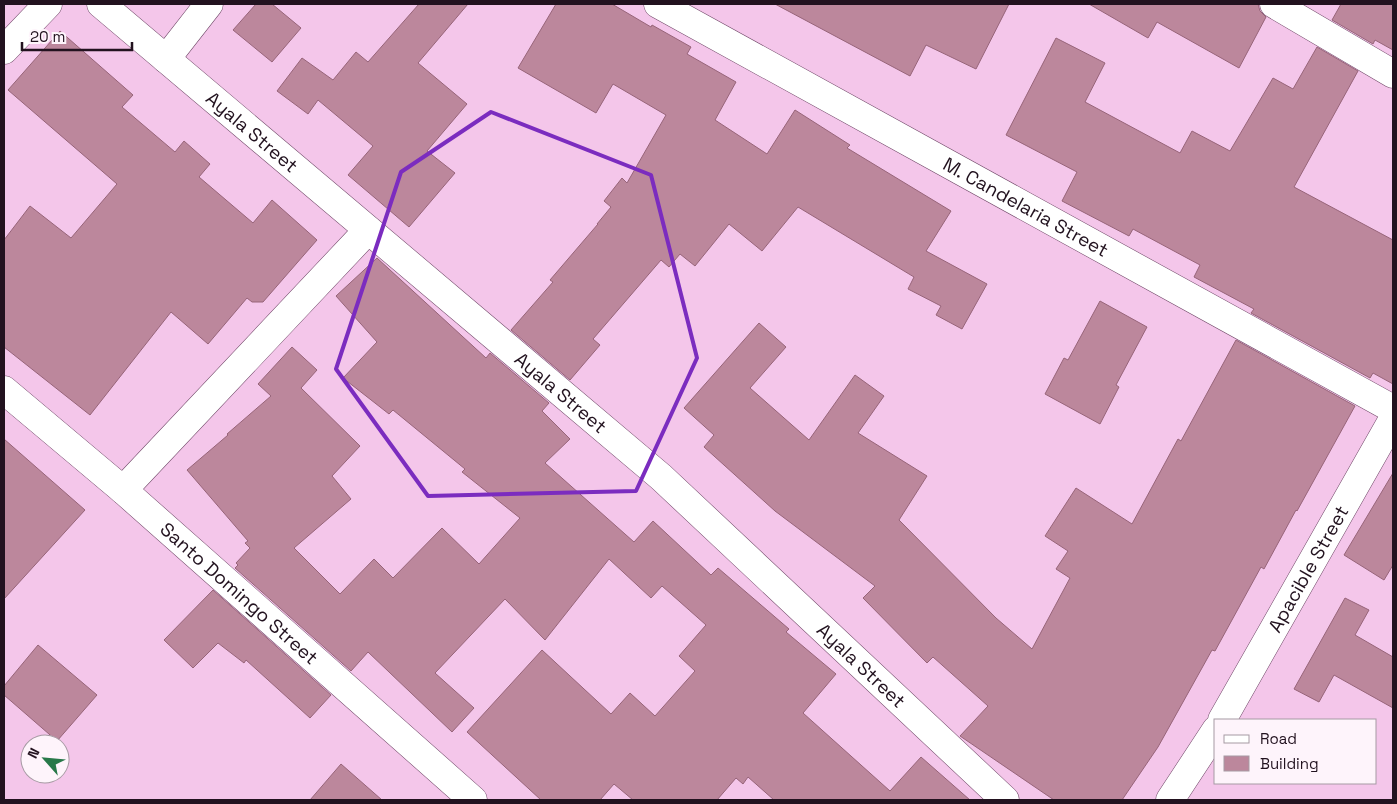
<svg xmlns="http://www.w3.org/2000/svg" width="1397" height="804" viewBox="0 0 1397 804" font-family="'Space Grotesk',sans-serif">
	<rect width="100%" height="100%" fill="#f4c6ea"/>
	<path fill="#bc879c" stroke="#976479" d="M 256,4 L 272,4 L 301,28 L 272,62 L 233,30 Z
		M 419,4 L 468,4 L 418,63 L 467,104 L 427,151 L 455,173 L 409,227 L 348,175 L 373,146 L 318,100 L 308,114 L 277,91 L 302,58 L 333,80 L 356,52 L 368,62 Z
		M 556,4 L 612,4 L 651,27 L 652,25 L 691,47 L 687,54 L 736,82 L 715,120 L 767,154 L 795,110 L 850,145 L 847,148 L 951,211 L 926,251 L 987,284 L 962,329 L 936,315 L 941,306 L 908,289 L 914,277 L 798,207 L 762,251 L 729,224 L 695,266 L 680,254 L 669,267 L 661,260 L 593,339 L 600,345 L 570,380 L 511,330 L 553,282 L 550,280 L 598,224 L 597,224 L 611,207 L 604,201 L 622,178 L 627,183 L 666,115 L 613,84 L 596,113 L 518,68 Z
		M 775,4 L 1009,4 L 976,69 L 926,45 L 910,76 Z
		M 1089,4 L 1258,4 L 1260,11 L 1266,17 L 1239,68 L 1157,22 L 1148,38 Z
		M 1341,4 L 1393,4 L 1393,50 L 1375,40 L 1373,44 L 1332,20 Z
		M 60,31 L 133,95 L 122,107 L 175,152 L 184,141 L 210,164 L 199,177 L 253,223 L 272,200 L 317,240 L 263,302 L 252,302 L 247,298 L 208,344 L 171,312 L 90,415 L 4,347 L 4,240 L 30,206 L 71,238 L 117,184 L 8,90 Z
		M 1056,38 L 1105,63 L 1085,102 L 1180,153 L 1192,131 L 1230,151 L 1273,78 L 1293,89 L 1317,47 L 1358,71 L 1294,187 L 1393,240 L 1393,384 L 1373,373 L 1370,378 L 1251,313 L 1254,309 L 1194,277 L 1200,265 L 1133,229 L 1129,236 L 1062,201 L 1077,172 L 1006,135 Z
		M 377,258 L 486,358 L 490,353 L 549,403 L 542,411 L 570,439 L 545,463 L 634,542 L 653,521 L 711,575 L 718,568 L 789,629 L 786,632 L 836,674 L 803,713 L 890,791 L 921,757 L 970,800 L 774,800 L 748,777 L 743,784 L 736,778 L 717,800 L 633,800 L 614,784 L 600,800 L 541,800 L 467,732 L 542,650 L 611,714 L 630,693 L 655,716 L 695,671 L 679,656 L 706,625 L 662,586 L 651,598 L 609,559 L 545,640 L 505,599 L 435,673 L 474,708 L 452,732 L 368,652 L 351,671 L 235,568 L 238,565 L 236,563 L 250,548 L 245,543 L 248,541 L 187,470 L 228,435 L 227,434 L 271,396 L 258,384 L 292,347 L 317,370 L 301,388 L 360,446 L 332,476 L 351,499 L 294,548 L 340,594 L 374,559 L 393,578 L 442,528 L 479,564 L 520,518 L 462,472 L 465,469 L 393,410 L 389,414 L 343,378 L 377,342 L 336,296 Z
		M 1100,301 L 1147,327 L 1116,385 L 1119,387 L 1100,424 L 1045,394 L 1064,358 L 1068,360 Z
		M 759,323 L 786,347 L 750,388 L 809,440 L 855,375 L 884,396 L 858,433 L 927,476 L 899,520 L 996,618 L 1032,649 L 1070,578 L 1056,569 L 1068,551 L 1045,536 L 1076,488 L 1132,524 L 1178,439 L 1181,441 L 1236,340 L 1355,406 L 1297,511 L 1296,510 L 1264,569 L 1261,567 L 1215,651 L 1212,650 L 1158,747 L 1122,800 L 1054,800 L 960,736 L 988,706 L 933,657 L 927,663 L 863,598 L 875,586 L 775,511 L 704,447 L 714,435 L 684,408 Z
		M 4,439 L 85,510 L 4,599 Z
		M 1393,473 L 1393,565 L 1384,580 L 1344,555 Z
		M 213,590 L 331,695 L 310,718 L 246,660 L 244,663 L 218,643 L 193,668 L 164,640 Z
		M 1345,598 L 1369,610 L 1355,635 L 1393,657 L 1393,708 L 1334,675 L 1319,702 L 1294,689 Z
		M 38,645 L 97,695 L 57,741 L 4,695 L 4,686 Z
		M 341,764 L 382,800 L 310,800 Z"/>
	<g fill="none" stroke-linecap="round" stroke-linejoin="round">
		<defs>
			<g id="street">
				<path id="s1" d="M 658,4 L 1393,409"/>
				<path d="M 1274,4 L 1393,74"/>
				<path d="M 166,59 L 209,4"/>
				<path d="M 123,490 L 368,230"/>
			</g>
			<g id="secondary">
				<path id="s2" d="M 1222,720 L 1393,419"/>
				<path d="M 1170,800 L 1216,730"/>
			</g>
			<g id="primary">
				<path id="s3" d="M 101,4 L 661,477 L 1005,800"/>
				<path d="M 4,50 L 48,4"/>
				<path id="s4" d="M 4,390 L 123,490 L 473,800"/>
			</g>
		</defs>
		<use href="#street" stroke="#6f4767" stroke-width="29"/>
		<use href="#secondary" stroke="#6f4767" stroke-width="29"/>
		<use href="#primary" stroke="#6f4767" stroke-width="29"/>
		<use href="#street" stroke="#fff" stroke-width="28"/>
		<use href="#secondary" stroke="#fff" stroke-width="28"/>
		<use href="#primary" stroke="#fff" stroke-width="28"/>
	</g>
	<path fill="none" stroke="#7b2cbf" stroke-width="4" stroke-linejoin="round" d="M 491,112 L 651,175 L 697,358 L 636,491 L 428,496 L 336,369 L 401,172 Z"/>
	<g text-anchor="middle" stroke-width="4" stroke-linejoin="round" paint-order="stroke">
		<g font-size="19" fill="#22121f" stroke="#fef4fb">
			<text dy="7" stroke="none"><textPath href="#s3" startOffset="198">Ayala Street</textPath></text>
			<text dy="7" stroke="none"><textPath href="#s1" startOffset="420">M. Candelaria Street</textPath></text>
			<text dy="7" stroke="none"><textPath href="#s3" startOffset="602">Ayala Street</textPath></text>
			<text dy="7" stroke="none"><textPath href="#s2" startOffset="174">Apacible Street</textPath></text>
			<text dy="7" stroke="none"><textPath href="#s4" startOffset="311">Santo Domingo Street</textPath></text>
			<text dy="7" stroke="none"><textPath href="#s3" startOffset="1008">Ayala Street</textPath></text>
		</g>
	</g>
	<rect width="1397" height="804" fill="none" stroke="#22121f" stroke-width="10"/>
	<rect x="1214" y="719" width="162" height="65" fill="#fef4fb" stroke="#a69aa3"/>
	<rect x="1224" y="735" width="25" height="8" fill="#ffffff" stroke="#a69aa3"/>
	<text x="1260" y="744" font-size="15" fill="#22121f">Road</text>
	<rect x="1224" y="756" width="25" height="15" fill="#bc879c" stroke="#a69aa3"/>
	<text x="1260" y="769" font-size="15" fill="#22121f">Building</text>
	<g transform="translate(45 759) rotate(297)"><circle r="24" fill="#fef4fb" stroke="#a69aa3"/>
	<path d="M0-4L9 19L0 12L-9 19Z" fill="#287849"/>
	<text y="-8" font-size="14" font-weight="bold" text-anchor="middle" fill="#22121f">N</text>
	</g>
	<path d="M22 42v8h110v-8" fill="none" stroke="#22121f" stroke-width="2.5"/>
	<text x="30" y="42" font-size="15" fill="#22121f" stroke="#fef4fb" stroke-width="4" paint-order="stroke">20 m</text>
</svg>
